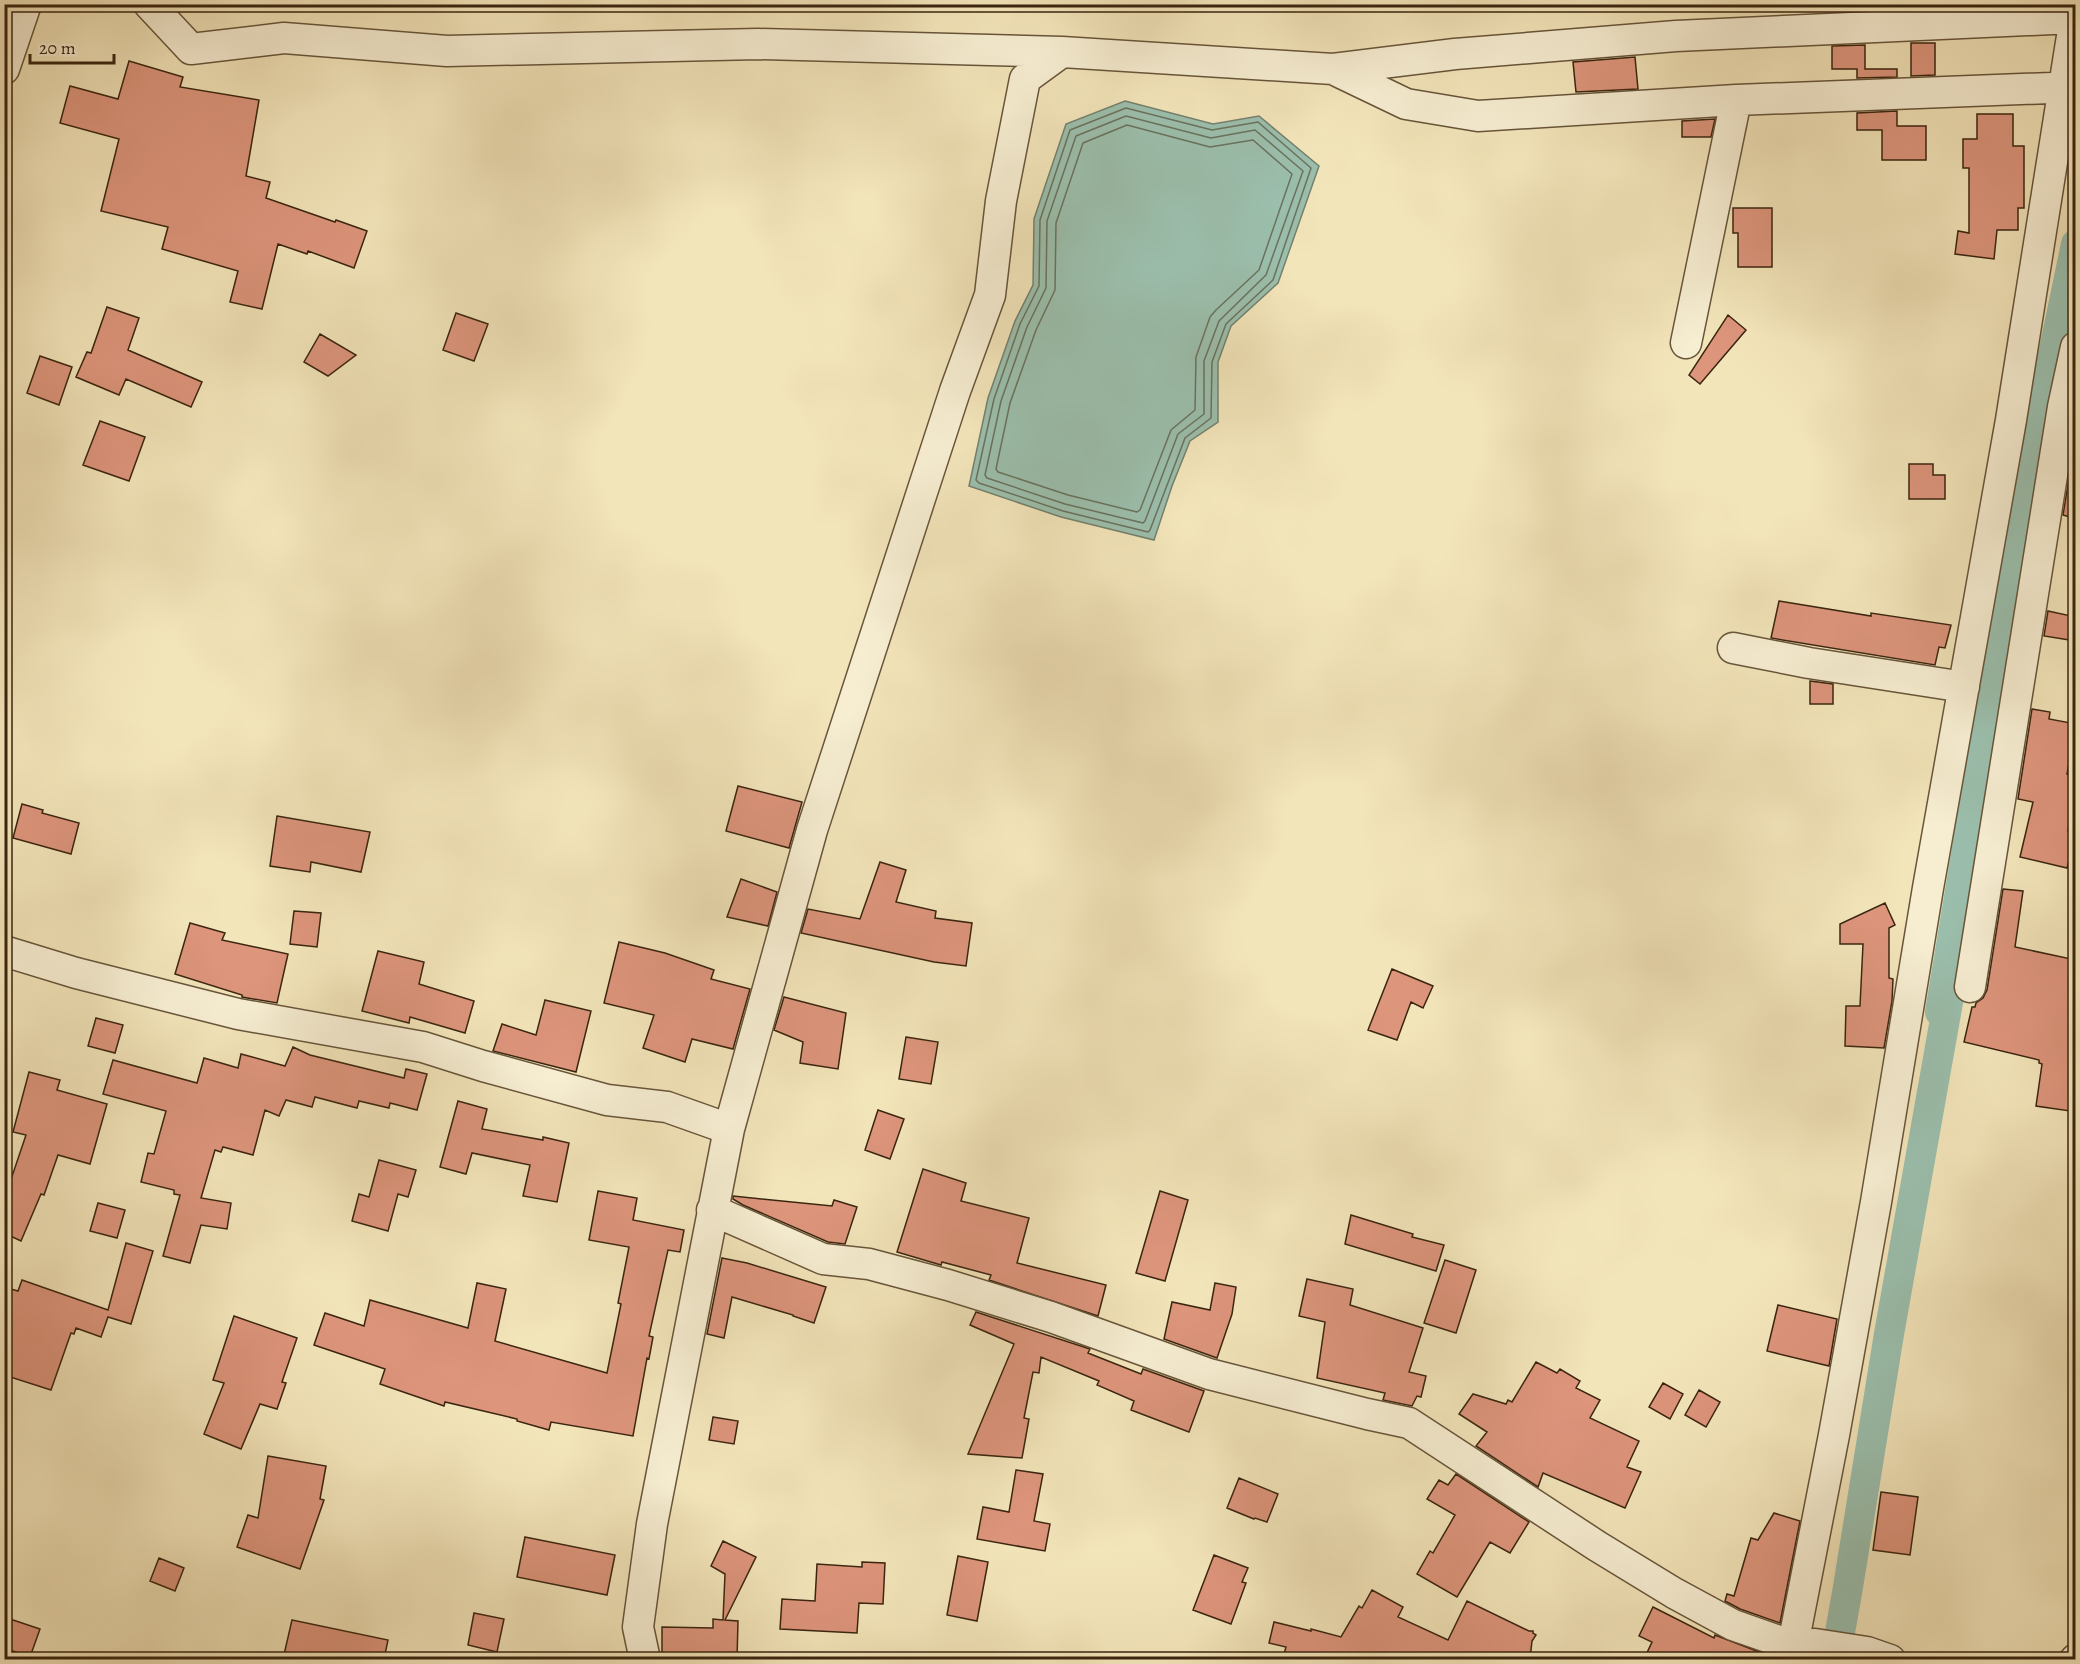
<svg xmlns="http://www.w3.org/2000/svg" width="2080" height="1664" viewBox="0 0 2080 1664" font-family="Alegreya,serif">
	<rect width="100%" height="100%" fill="#f3e5ba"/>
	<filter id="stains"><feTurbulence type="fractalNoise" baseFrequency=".00333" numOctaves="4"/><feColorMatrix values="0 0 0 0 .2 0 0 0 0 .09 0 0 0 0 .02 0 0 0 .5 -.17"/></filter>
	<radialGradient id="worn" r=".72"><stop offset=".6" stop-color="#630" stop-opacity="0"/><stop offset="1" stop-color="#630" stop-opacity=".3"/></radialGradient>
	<path fill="#9bbfad" stroke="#74816e" stroke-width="1.5" d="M 1125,101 L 1213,124 L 1259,116 L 1319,166 L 1278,283 L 1231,326 L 1218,362 L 1218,422 L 1190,441 L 1172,486 L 1154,540 L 1061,517 L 969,486 L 988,398 L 1015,321 L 1033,285 L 1034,219 L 1066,124 Z"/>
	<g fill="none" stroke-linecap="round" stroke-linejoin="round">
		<path stroke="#6a725e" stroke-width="1.5" d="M 1126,108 L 1212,130 L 1258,122 L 1311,168 L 1273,280 L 1226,324 L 1212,362 L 1211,418 L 1185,438 L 1150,530 L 1148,532 L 1063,511 L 979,483 L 976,480 L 994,399 L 1020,324 L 1039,286 L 1040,220 L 1070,130 Z
			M 1126,116 L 1211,138 L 1255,130 L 1303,171 L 1266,275 L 1219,321 L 1204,361 L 1204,414 L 1178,434 L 1145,521 L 1143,523 L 1065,504 L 987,478 L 985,475 L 1001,401 L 1027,327 L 1046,288 L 1047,221 L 1076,136 Z
			M 1127,125 L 1210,147 L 1253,140 L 1292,174 L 1259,270 L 1216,310 L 1210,317 L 1196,357 L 1195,410 L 1171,430 L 1140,510 L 1137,512 L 1068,495 L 998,472 L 996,469 L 1010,403 L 1036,330 L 1055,290 L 1056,223 L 1083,143 Z"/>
		<path stroke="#9bbfad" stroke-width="30" d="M 1940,1012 L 2031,460 L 2076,244
			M 1835,1660 L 1847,1593 L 1889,1334 L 1950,991"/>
	</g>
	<path fill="#dd957c" stroke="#3a250f" stroke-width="1.5" d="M 1911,43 L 1935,43 L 1935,75 L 1911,76 Z
		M 1865,45 L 1865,69 L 1897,69 L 1897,77 L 1857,78 L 1857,69 L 1832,69 L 1832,46 Z
		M 1635,57 L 1638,89 L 1576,92 L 1573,62 Z
		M 129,61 L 183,77 L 180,87 L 259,100 L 246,176 L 270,182 L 266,198 L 335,222 L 336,220 L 367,231 L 354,268 L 308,251 L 307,254 L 278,244 L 262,309 L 230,302 L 238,271 L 162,249 L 168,227 L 101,211 L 119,139 L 60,123 L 70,86 L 118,99 Z
		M 1897,111 L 1897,126 L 1926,126 L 1926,160 L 1882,160 L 1882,130 L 1857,130 L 1857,113 Z
		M 1977,114 L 2013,114 L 2013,146 L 2024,146 L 2024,208 L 2018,208 L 2018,230 L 1997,230 L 1994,259 L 1955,254 L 1958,231 L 1969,233 L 1969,168 L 1963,168 L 1963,139 L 1977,139 Z
		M 1715,119 L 1711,137 L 1682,137 L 1682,121 Z
		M 1733,208 L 1772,208 L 1772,267 L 1738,267 L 1738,233 L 1733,233 Z
		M 107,307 L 139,318 L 128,350 L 202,382 L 191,407 L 126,379 L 119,395 L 76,377 L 87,352 L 91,353 Z
		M 456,313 L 488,324 L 474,361 L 443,350 Z
		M 1728,315 L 1746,330 L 1700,384 L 1689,375 Z
		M 320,334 L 356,355 L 328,376 L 304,362 Z
		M 40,356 L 72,367 L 59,405 L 27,393 Z
		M 100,421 L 145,437 L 129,481 L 83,465 Z
		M 2075,443 L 2076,443 L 2076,519 L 2063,515 Z
		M 1909,464 L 1933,464 L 1933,475 L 1945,475 L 1945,499 L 1909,499 Z
		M 1779,601 L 1871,616 L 1871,613 L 1951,625 L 1945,648 L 1939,647 L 1935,665 L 1771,638 Z
		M 2048,611 L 2076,617 L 2076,641 L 2044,636 Z
		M 1810,681 L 1833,684 L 1833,704 L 1810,704 Z
		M 2032,709 L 2050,712 L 2049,719 L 2076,724 L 2067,774 L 2076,775 L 2068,831 L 2076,833 L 2067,868 L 2020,857 L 2033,802 L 2018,799 Z
		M 738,786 L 802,802 L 789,848 L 726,831 Z
		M 22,804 L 43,810 L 42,813 L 79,823 L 71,854 L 13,838 Z
		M 277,816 L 370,832 L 361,872 L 311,862 L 310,872 L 270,866 Z
		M 880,862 L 906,870 L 896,902 L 936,911 L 935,918 L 972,923 L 966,966 L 934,962 L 801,933 L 808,909 L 860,919 Z
		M 741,879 L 777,892 L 768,926 L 727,917 Z
		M 2003,889 L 2023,891 L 2015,947 L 2076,960 L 2076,1079 L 2070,1111 L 2036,1106 L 2042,1064 L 2039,1063 L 2039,1060 L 1964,1042 L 1972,1007 L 1975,1007 L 1976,1003 L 1983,998 L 1987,990 Z
		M 1885,903 L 1895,925 L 1889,928 L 1889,978 L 1893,979 L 1892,1001 L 1884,1048 L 1845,1046 L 1846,1006 L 1860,1006 L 1863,944 L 1840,944 L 1840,924 Z
		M 294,911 L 321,913 L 317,947 L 290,944 Z
		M 190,923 L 225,933 L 222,940 L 288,954 L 277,1003 L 242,997 L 242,995 L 175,974 Z
		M 619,942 L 665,953 L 714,970 L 711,979 L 750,989 L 733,1049 L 692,1039 L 685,1062 L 643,1048 L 654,1015 L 604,1003 Z
		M 378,951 L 424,962 L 419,984 L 474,1001 L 465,1033 L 410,1017 L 409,1023 L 362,1011 Z
		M 1392,969 L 1433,986 L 1423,1008 L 1411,1002 L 1397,1040 L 1368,1030 Z
		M 784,997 L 846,1013 L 838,1069 L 800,1063 L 803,1042 L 774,1030 Z
		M 545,1000 L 591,1011 L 576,1072 L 493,1051 L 502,1024 L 536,1035 Z
		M 96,1018 L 123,1025 L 115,1053 L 88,1046 Z
		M 906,1037 L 938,1042 L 931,1084 L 899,1079 Z
		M 293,1047 L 310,1055 L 404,1078 L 406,1069 L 427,1074 L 417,1110 L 390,1103 L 389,1108 L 359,1101 L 357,1108 L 315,1097 L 312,1107 L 286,1100 L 279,1116 L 265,1110 L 253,1155 L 223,1147 L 221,1152 L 215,1150 L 201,1198 L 231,1203 L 227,1229 L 201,1225 L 190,1263 L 163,1256 L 180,1195 L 174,1194 L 174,1190 L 141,1182 L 148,1153 L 154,1154 L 166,1111 L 103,1094 L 113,1060 L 197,1083 L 204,1058 L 238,1068 L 241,1054 L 285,1066 Z
		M 29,1072 L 60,1080 L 57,1090 L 107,1104 L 90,1164 L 58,1155 L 44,1195 L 41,1194 L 21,1241 L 4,1233 L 4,1200 L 26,1135 L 13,1132 Z
		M 458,1101 L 487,1109 L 482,1129 L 543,1140 L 543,1137 L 569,1143 L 557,1202 L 523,1196 L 530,1165 L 472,1153 L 466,1174 L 440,1167 Z
		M 878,1110 L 904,1119 L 890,1159 L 865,1150 Z
		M 379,1160 L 416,1170 L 408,1197 L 398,1194 L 388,1231 L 352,1221 L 359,1194 L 369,1197 Z
		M 923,1169 L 966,1183 L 961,1201 L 1029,1218 L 1017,1263 L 1106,1285 L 1098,1316 L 989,1280 L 991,1275 L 942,1262 L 941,1265 L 897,1252 Z
		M 598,1191 L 637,1198 L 633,1220 L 684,1230 L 680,1252 L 668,1250 L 649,1336 L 653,1337 L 649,1359 L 647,1358 L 633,1436 L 551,1422 L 549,1430 L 517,1421 L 517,1419 L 445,1402 L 444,1406 L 380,1384 L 385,1369 L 314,1345 L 325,1313 L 364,1326 L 370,1300 L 468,1328 L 477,1283 L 506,1289 L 495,1341 L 607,1373 L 621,1304 L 618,1303 L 629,1247 L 589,1240 Z
		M 1160,1191 L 1188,1200 L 1165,1281 L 1136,1273 Z
		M 733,1196 L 832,1206 L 834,1200 L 857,1207 L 845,1244 L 828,1242 L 743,1205 L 733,1199 Z
		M 98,1203 L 125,1210 L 117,1238 L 90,1231 Z
		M 1351,1215 L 1413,1234 L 1412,1237 L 1444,1245 L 1436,1271 L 1345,1244 Z
		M 126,1243 L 153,1251 L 131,1324 L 108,1317 L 101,1337 L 76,1328 L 74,1334 L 71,1333 L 51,1390 L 4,1375 L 4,1287 L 18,1291 L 22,1280 L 108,1310 Z
		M 722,1258 L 747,1263 L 826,1287 L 814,1323 L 793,1316 L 793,1315 L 732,1297 L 724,1338 L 707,1334 Z
		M 1445,1260 L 1476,1270 L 1456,1333 L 1424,1323 Z
		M 1307,1279 L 1353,1289 L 1350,1305 L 1423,1328 L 1409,1372 L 1426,1376 L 1421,1397 L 1417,1396 L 1412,1406 L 1383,1400 L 1385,1393 L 1317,1378 L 1325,1322 L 1299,1316 Z
		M 1215,1283 L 1236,1287 L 1232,1314 L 1217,1358 L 1164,1339 L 1172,1302 L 1210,1310 Z
		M 1778,1305 L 1837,1319 L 1829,1366 L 1767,1351 Z
		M 976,1312 L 1090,1349 L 1088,1353 L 1141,1374 L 1143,1369 L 1204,1391 L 1189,1432 L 1131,1410 L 1134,1401 L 1097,1385 L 1099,1381 L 1041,1357 L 1039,1373 L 1033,1372 L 1024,1418 L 1029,1419 L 1022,1458 L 968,1454 L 1014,1344 L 970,1325 Z
		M 234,1316 L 297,1338 L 282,1382 L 286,1383 L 277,1409 L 260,1404 L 241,1449 L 204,1434 L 224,1383 L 213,1380 Z
		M 1536,1362 L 1557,1373 L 1560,1369 L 1580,1381 L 1576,1388 L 1600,1400 L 1590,1418 L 1639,1441 L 1627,1467 L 1641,1472 L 1625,1508 L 1543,1473 L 1538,1487 L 1476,1446 L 1487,1432 L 1459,1414 L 1473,1394 L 1506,1404 L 1508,1400 L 1512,1402 Z
		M 1663,1383 L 1683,1394 L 1670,1419 L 1649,1407 Z
		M 1699,1390 L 1720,1402 L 1706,1427 L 1685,1415 Z
		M 713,1417 L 738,1421 L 734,1444 L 709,1440 Z
		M 268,1456 L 326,1466 L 320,1499 L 324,1500 L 300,1569 L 237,1547 L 248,1515 L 258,1518 Z
		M 1016,1470 L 1043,1474 L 1034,1521 L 1050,1524 L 1045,1551 L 977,1539 L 983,1507 L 1009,1512 Z
		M 1456,1474 L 1529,1522 L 1510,1553 L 1490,1542 L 1457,1597 L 1417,1574 L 1430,1551 L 1433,1553 L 1455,1515 L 1427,1499 L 1439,1480 L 1448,1485 Z
		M 1239,1478 L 1278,1494 L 1267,1522 L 1255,1518 L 1254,1519 L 1227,1508 Z
		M 1881,1492 L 1918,1497 L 1910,1555 L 1873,1550 Z
		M 1774,1513 L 1800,1521 L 1780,1623 L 1740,1609 L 1725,1601 L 1727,1594 L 1734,1596 L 1751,1538 L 1758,1540 Z
		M 525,1537 L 615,1555 L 607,1595 L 517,1577 Z
		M 723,1541 L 756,1557 L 725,1620 L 738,1621 L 737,1659 L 679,1659 L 679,1657 L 662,1656 L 662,1627 L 713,1628 L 713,1619 L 723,1620 L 725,1574 L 711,1566 Z
		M 1214,1555 L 1248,1568 L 1242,1582 L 1246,1583 L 1231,1624 L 1193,1610 Z
		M 958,1556 L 988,1562 L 977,1621 L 947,1615 Z
		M 159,1558 L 184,1568 L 175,1591 L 150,1581 Z
		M 862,1562 L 885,1563 L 883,1604 L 859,1603 L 857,1633 L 780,1629 L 782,1599 L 815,1601 L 817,1564 L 862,1567 Z
		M 1372,1590 L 1403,1607 L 1398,1617 L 1448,1640 L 1467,1601 L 1529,1631 L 1533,1631 L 1533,1633 L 1536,1635 L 1532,1641 L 1530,1659 L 1308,1659 L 1284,1654 L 1286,1647 L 1269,1643 L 1274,1622 L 1311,1631 L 1311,1629 L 1341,1637 L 1359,1606 L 1362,1608 Z
		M 1653,1607 L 1714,1638 L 1715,1635 L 1767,1655 L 1766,1659 L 1644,1659 L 1652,1642 L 1639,1636 Z
		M 474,1613 L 504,1619 L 497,1652 L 468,1645 Z
		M 4,1617 L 40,1629 L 30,1657 L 4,1648 Z
		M 292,1620 L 388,1640 L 384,1659 L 283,1659 Z"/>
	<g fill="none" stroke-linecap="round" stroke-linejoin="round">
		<defs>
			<path id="street" d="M 149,4 L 191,49 L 284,38 L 447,51 L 758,44 L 1062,52
				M 4,69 L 26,4
				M 1333,69 L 1455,54 L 1676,36 L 2074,18
				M 1686,343 L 1736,100
				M 1733,648 L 1809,663 L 1964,687
				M 4,951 L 76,973 L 238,1014 L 423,1047 L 483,1066 L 607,1100 L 667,1107 L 729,1129 L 652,1524 L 638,1627 L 645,1660
				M 1970,987 L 2063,407 L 2076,347
				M 729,1129 L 812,830 L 955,391 L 990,295 L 1001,201 L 1025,79 L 1062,52 L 1333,69 L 1406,104 L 1478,116 L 1736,100 L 2076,87
				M 712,1210 L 823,1259 L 869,1264 L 948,1285 L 1051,1317 L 1209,1374 L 1367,1414 L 1409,1423 L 1597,1546 L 1674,1593 L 1733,1625 L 1793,1646
				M 1783,1660 L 1793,1646 L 1815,1644 L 1867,1652 L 1890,1660
				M 1790,1660 L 1834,1435 L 1876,1202 L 1928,888 L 2011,420 L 2076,11
				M 2075,1660 L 2076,1659"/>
		</defs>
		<use href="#street" stroke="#68553a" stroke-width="33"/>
		<use href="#street" stroke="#f7eed2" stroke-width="30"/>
	</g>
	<rect width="2080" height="1664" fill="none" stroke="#f3e5ba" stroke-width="24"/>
	<rect x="6" y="6" width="2068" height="1652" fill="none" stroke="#3a250f" stroke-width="3"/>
	<rect x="12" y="12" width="2056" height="1640" fill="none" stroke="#3a250f" stroke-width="1.5"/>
	<path d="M30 54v9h84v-9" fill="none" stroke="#3a250f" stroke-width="3"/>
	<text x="39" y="54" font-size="18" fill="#3a250f" stroke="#f7eed2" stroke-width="4.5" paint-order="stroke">20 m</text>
	<rect width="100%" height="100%" filter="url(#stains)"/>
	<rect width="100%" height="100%" fill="url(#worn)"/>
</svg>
